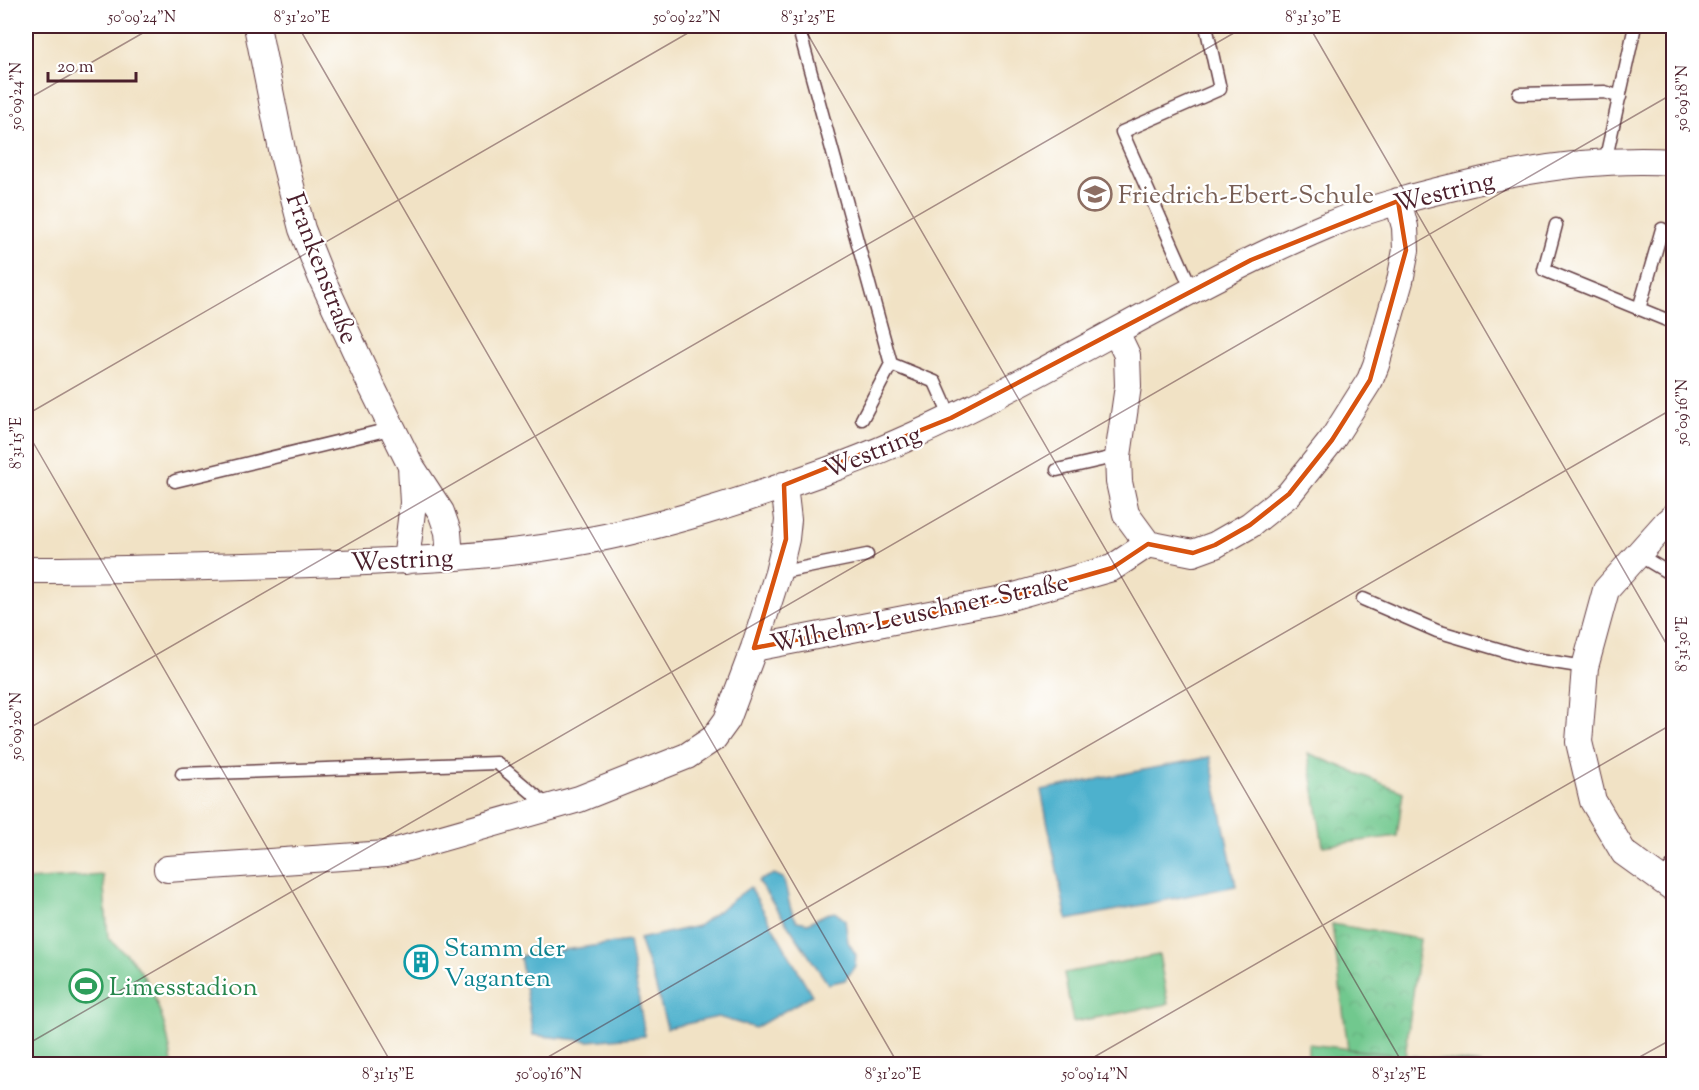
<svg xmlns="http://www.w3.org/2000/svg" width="1699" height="1090" viewBox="0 0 1699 1090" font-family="'Sorts Mill Goudy',serif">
	<defs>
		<pattern id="grass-tufts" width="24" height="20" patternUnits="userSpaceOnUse" patternTransform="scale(1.5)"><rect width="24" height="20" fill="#71c88e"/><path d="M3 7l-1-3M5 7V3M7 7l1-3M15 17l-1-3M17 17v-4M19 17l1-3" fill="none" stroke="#63ab7b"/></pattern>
		<pattern id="park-crowns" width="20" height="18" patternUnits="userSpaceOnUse" patternTransform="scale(1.5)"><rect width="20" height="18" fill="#71c88e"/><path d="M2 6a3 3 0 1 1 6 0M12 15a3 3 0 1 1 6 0" fill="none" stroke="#63ab7b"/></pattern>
	</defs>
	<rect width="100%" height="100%" fill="#fff"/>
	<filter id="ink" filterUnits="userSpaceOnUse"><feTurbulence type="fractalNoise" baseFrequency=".0167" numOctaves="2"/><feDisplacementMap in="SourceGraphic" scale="12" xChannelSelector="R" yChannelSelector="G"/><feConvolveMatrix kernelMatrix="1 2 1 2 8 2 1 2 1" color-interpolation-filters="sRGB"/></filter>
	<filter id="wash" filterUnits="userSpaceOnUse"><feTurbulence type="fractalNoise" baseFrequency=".008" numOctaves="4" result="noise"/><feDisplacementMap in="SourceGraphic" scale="24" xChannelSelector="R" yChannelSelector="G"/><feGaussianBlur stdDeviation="1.35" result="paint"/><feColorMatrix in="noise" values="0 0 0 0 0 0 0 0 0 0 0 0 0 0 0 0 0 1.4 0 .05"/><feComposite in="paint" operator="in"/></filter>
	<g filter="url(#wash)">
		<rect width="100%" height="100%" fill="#f1e2c5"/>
		<path fill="url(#grass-tufts)" stroke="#5e745c" stroke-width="1.5" d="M 1308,1044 L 1481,1064 L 1308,1064 Z"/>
		<path fill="url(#park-crowns)" stroke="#5e745c" stroke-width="1.5" d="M 1308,753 L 1403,792 L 1397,836 L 1323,846 Z
			M 1332,924 L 1420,939 L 1405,1056 L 1348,1049 Z"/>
		<path fill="#71c88e" stroke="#5e745c" stroke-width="1.5" d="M 103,875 L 108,938 C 116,946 128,954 135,963 C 155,990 169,1032 172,1064 L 26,1064 L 26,880 Z
			M 1159,955 L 1168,1004 L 1073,1022 L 1064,973 Z"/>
		<path fill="#4eb1cd" stroke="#4c687c" stroke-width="1.5" d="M 1210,757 L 1236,886 L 1067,920 L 1041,790 Z
			M 774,874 L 783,878 C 789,893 787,907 797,921 L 808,923 L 826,914 L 835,912 L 845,920 L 848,942 L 856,955 L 855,966 L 845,980 L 828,984 L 758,881 Z
			M 750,887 L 812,995 L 755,1028 L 718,1017 L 667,1028 L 655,984 L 639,939 L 698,926 Z
			M 629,941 L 645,1036 L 589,1041 L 533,1035 L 520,956 Z"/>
	</g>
	<g filter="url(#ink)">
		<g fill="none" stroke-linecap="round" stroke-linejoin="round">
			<defs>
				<path id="service" d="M 798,26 L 891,364 L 862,419
					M 1519,94 L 1605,92 L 1620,97
					M 1605,162 L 1635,26
					M 1556,225 L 1544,270 L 1674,323
					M 1192,290 L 1122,132 L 1220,89 L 1206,26
					M 1639,309 L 1662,229
					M 891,364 L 935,382 L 951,418
					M 1057,470 L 1118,456
					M 175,481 L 394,428
					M 1637,554 L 1674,576
					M 778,573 L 867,555
					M 1363,599 L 1437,631 L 1528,658 L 1585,667
					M 182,774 L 497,763 L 549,807
					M 1661,880 L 1674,864"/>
				<path id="minor" d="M 257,26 L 283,155 L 302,229 L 322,279 L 372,387 L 411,466 L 441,512 L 448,532 L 450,557
					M 1116,332 L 1127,355 L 1128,386 L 1118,456 L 1119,482 L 1126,514 L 1148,544 L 1193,553 L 1215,545 L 1250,525 L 1289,494 L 1332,440 L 1370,380 L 1376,365 L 1400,281 L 1406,250 L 1405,227 L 1398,201
					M 1674,516 L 1666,523 L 1606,590 L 1585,667 L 1579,742 L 1593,801 L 1624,853 L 1674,889
					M 406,561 L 413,503 L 411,466
					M 26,570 C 121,570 216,567 311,564 C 401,561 491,558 579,542 C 664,527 748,499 829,470 C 1003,407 1156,298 1326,226 C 1377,205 1431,192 1484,180 C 1546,166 1610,158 1674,162
					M 754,648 L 997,601 L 1112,568 L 1148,544
					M 167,869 L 386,854 L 579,799 L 687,756 L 714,738 L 727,720 L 754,648 L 778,573 L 786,539 L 788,520 L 784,485"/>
			</defs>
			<use href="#service" stroke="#633c42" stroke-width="15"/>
			<use href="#minor" stroke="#633c42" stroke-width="28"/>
			<use href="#service" stroke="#fff" stroke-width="12"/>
			<use href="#minor" stroke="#fff" stroke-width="26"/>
		</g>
	</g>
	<path fill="none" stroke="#d8530f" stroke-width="4.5" stroke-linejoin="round" d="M 1398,201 L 1406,250 L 1370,380 L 1332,440 L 1289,494 L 1250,525 L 1215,545 L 1193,553 L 1148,544 L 1112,568 L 997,601 L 754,648 L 786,539 L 784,485 L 951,418 L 1251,260 Z"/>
	<path fill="none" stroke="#4a1f2b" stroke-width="1.5" stroke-opacity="0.45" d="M 298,26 L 898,1064M 803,26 L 1403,1064M 1309,26 L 1674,657M 26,100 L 155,26M 26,415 L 700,26M 26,430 L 392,1064M 26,730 L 1246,26M 26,1045 L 1674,93M 536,1064 L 1674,408M 1082,1064 L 1674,723M 1627,1064 L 1674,1038"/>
	<defs>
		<symbol id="school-ring" viewBox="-11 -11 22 22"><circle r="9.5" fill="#fff" stroke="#8d6e63" stroke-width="1.5"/><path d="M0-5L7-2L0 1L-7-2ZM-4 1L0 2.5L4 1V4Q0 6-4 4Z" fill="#8d6e63"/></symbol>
		<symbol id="building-ring" viewBox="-11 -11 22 22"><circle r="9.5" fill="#fff" stroke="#0f9aa8" stroke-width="1.5"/><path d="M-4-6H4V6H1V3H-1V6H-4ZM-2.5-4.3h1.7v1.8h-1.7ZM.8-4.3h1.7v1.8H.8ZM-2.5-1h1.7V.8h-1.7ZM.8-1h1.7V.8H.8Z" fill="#0f9aa8"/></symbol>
		<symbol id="stadium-ring" viewBox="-11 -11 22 22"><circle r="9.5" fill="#fff" stroke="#2e9e5b" stroke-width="1.5"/><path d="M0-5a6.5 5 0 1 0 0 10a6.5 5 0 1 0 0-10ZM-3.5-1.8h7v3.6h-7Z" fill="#2e9e5b"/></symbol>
	</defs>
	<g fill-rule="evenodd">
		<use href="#school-ring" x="1076" y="175" width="38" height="38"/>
		<use href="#building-ring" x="402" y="943" width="38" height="38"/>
		<use href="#stadium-ring" x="67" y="967" width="38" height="38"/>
	</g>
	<g text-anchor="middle" stroke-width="4.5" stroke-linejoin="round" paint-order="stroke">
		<g font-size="26" fill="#4a1f2b" stroke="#fff">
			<text transform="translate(1444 191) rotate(-14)" y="9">Westring</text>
			<text transform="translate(323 268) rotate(69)" y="9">Frankenstraße</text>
			<text transform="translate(872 451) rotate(-22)" y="9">Westring</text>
			<text transform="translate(402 559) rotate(-3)" y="9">Westring</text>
			<text transform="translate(919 612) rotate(-12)" y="9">Wilhelm-Leuschner-Straße</text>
		</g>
		<g font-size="26" fill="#785e54" stroke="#fff" text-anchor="start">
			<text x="1118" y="203">Friedrich-Ebert-Schule</text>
		</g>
		<g font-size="26" fill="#0d838f" stroke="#fff" text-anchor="start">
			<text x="444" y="956">Stamm der<tspan x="444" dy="30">Vaganten</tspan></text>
		</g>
		<g font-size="26" fill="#27864d" stroke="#fff" text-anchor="start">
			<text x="109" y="995">Limesstadion</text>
		</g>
	</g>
	<rect width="1699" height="1090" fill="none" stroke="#fff" stroke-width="66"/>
	<path d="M48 72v9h88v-9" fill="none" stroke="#4a1f2b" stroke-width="3"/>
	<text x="57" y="72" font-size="18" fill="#4a1f2b" stroke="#ffffff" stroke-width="4.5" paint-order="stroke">20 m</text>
	<rect x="33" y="33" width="1633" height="1024" fill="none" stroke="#4a1f2b" stroke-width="2"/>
	<g font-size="15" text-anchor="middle" fill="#4a1f2b">
		<text x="142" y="22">50°09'24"N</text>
		<text x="302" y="22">8°31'20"E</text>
		<text x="687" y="22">50°09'22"N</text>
		<text x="808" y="22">8°31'25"E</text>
		<text x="1313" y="22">8°31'30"E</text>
		<text transform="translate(16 96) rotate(-90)" y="5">50°09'24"N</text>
		<text transform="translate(1682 98) rotate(-90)" y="5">50°09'18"N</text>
		<text transform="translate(1682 412) rotate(-90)" y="5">50°09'16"N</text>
		<text transform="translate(16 443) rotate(-90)" y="5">8°31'15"E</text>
		<text transform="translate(1682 644) rotate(-90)" y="5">8°31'30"E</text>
		<text transform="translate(16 726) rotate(-90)" y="5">50°09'20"N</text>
		<text x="388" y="1079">8°31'15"E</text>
		<text x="549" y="1079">50°09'16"N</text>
		<text x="893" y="1079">8°31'20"E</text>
		<text x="1095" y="1079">50°09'14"N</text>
		<text x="1399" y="1079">8°31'25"E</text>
	</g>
</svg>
